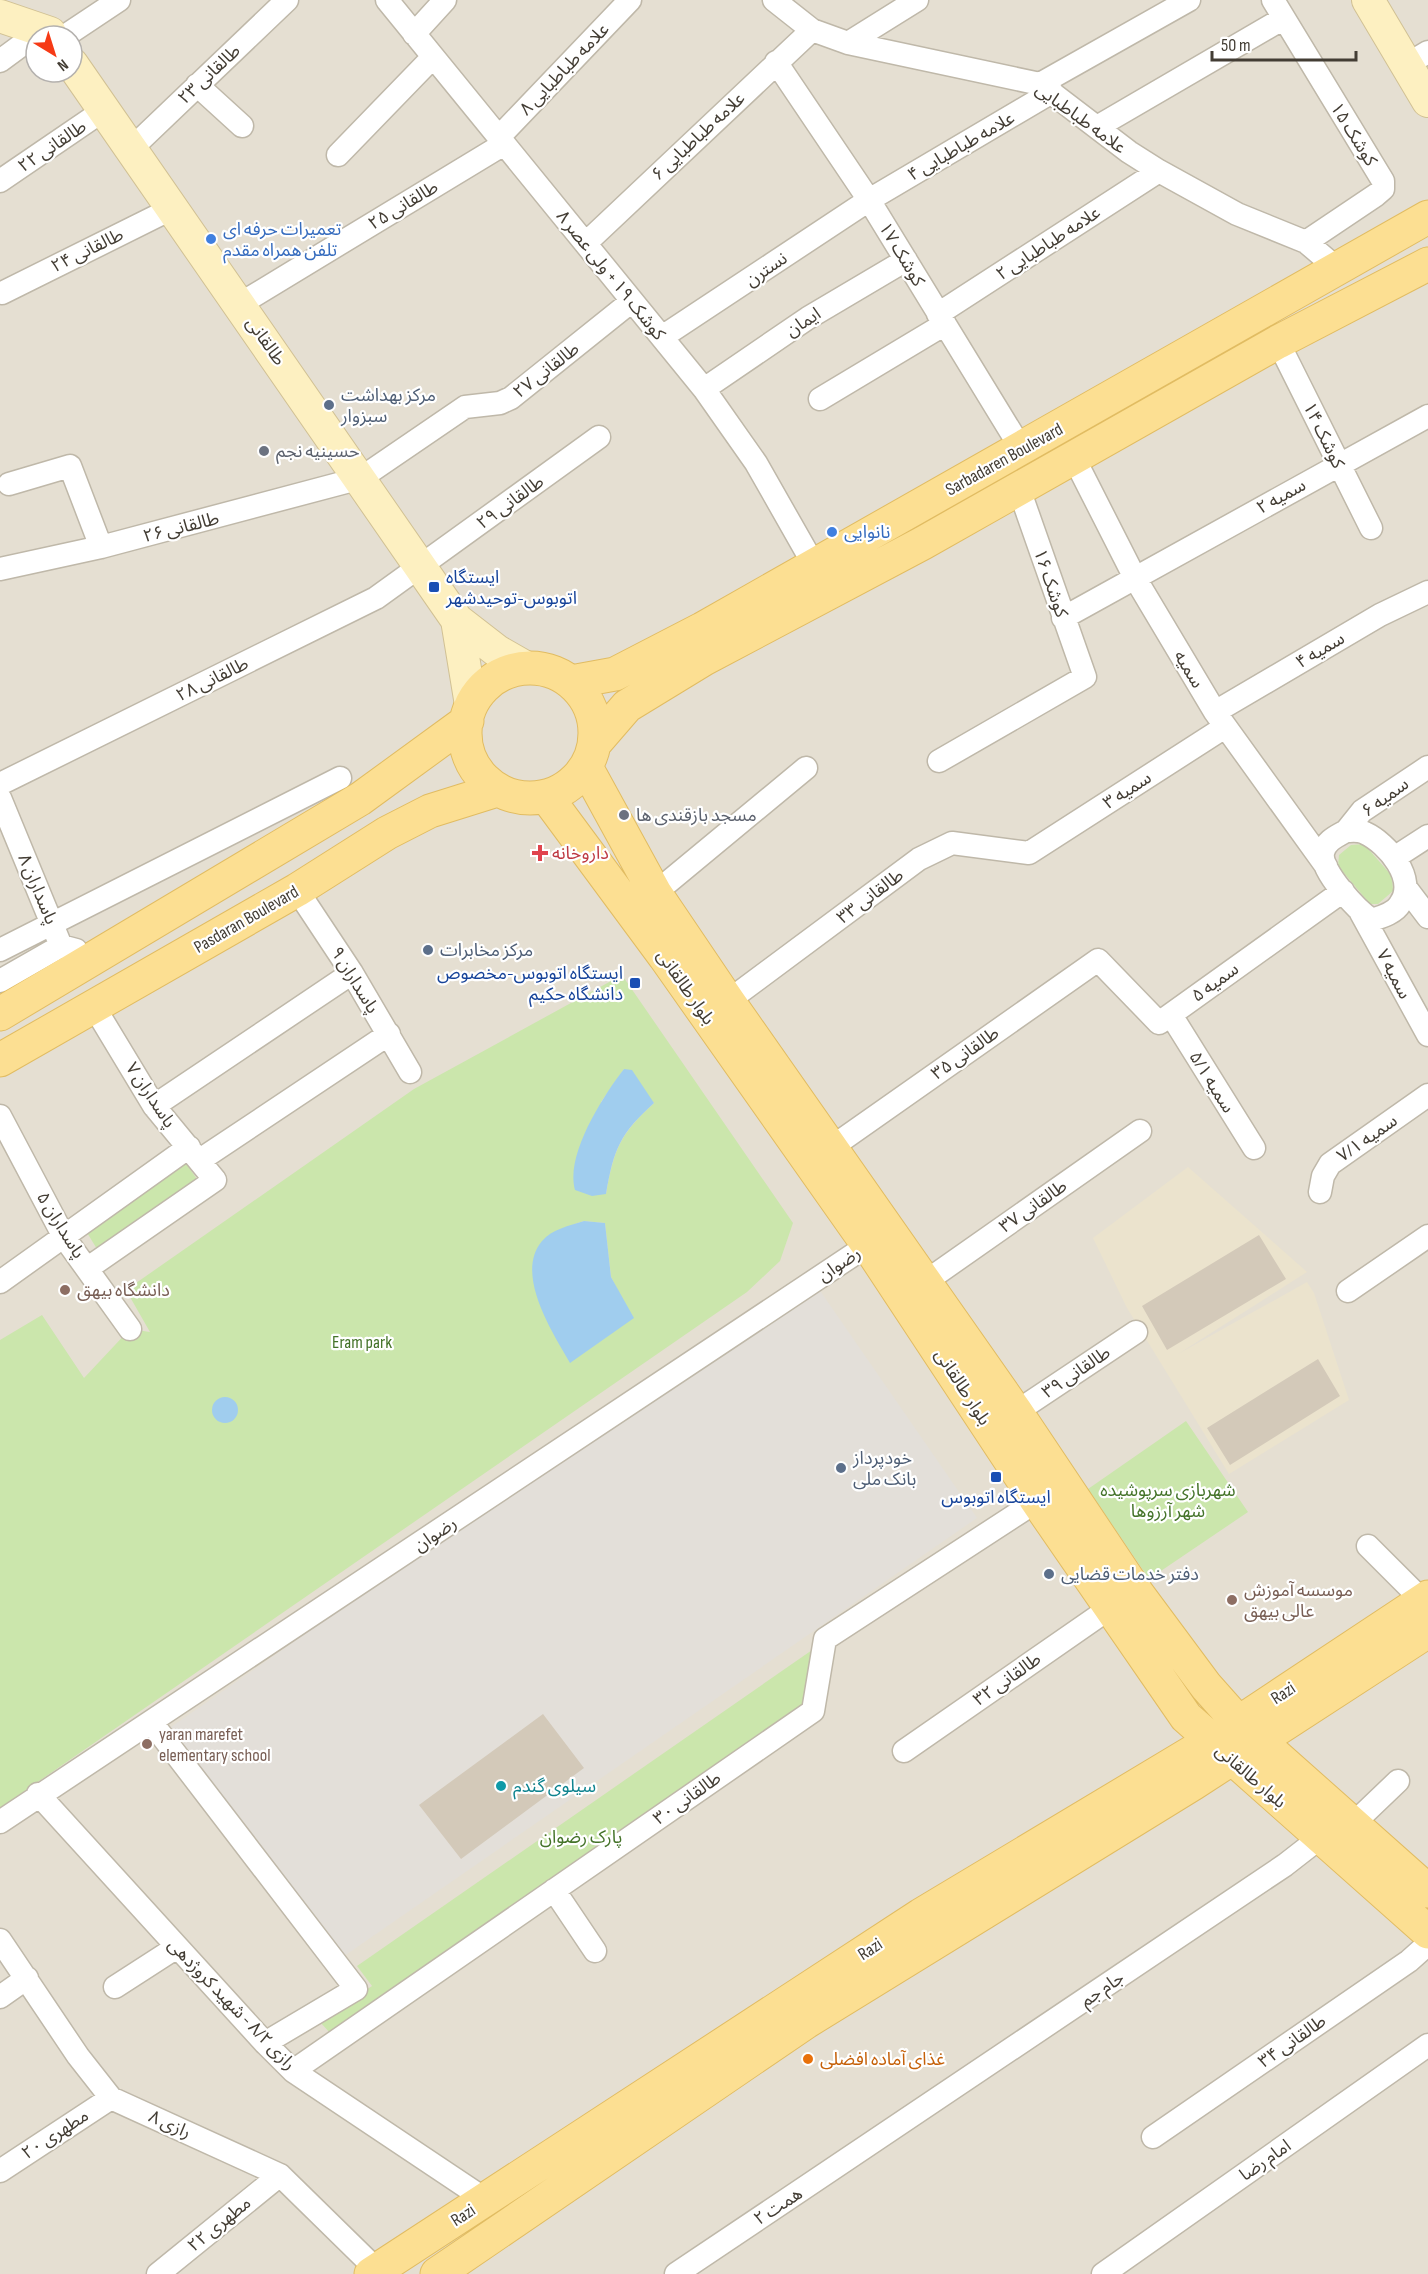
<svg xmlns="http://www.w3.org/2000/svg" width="1428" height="2274" viewBox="0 0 1428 2274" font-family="'Sofia Sans Condensed','Noto Sans Arabic',sans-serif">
	<rect width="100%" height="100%" fill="#f1ede3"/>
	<path fill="#e5dfd2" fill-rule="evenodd" d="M 0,0 L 1428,0 L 1428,2274 L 0,2274 ZM 36,36 L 72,36 L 72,72 L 36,72 Z"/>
	<path fill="#e3dfd9" d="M 814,1282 L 977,1518 L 334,1963 L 171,1727 Z"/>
	<path fill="#ebe3cd" d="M 1188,1167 L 1307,1272 L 1178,1354 L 1307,1282 L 1314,1293 L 1349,1400 L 1229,1474 L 1127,1308 L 1093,1238 Z"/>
	<path fill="#cbe6ac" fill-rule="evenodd" d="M 1364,844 L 1392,876 L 1393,891 L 1378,904 L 1370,904 L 1338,866 L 1339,855 L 1351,845 Z
		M 622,975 L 793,1223 L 780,1261 L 747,1292 L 0,1808 L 0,1340 L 42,1315 L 84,1378 L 130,1329 L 150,1332 L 126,1290 L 414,1089 ZM 624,1069 L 654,1103 C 620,1134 614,1149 606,1194 L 601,1102 ZM 584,1221 L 605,1223 L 611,1277 L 619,1293 L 533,1273 C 535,1240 554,1231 584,1221 Z
		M 183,1159 L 201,1185 L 100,1254 L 83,1226 Z
		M 1186,1421 L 1248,1512 L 1149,1579 L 1088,1489 Z
		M 815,1648 L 804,1708 L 332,2035 L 319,2021 L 372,1986 L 357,1966 Z"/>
	<path fill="#a0cdee" d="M 624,1069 L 632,1070 L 654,1103 C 620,1134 614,1148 606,1194 L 592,1196 L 575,1190 C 565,1155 603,1096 624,1069 Z
		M 584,1221 L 605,1223 L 611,1277 L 634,1318 L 570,1363 C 553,1333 514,1274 542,1241 C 552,1229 569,1226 584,1221 Z
		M212 1410a13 13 0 1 1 26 0a13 13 0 1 1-26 0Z"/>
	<path fill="#d3c9b9" d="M 1259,1235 L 1286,1279 L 1167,1350 L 1142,1306 Z
		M 1318,1359 L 1340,1396 L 1230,1465 L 1207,1428 Z
		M 543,1714 L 584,1768 L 461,1859 L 419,1805 Z"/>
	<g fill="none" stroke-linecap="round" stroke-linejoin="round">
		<defs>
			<path id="minor" d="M 387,0 L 704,389 L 756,463 L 814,565
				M 774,0 L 812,30 L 848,43 L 1040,84 L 1129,152 L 1159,171 L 1237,214 L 1306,242 L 1339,270
				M 1273,0 L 1383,181 L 1383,189 L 1376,195 L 1306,242
				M 414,34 L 445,0
				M 65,36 L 119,0
				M 848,43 L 917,0
				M 0,61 L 42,30
				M 776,62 L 869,200 L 1022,450
				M 1408,64 L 1428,52
				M 1040,84 L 1189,0
				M 197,85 L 242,126
				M 1097,127 L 1284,18
				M 499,137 L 630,0
				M 131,149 L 287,0
				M 338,155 L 433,57
				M 0,181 L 104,110
				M 586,243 L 812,30
				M 2,293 L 173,208
				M 240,304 L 504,144
				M 938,314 L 1159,171
				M 662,337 L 869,200 L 1052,92
				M 1278,342 L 1371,528
				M 704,389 L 808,318 L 906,260
				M 820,399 L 945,324
				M 1074,458 L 1135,578 L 1215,712 L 1326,866
				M 9,484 L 70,466 L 101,547
				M 0,569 L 101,547 L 361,478 L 465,407 L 500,403 L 511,398 L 632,301
				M 1063,618 L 1428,416
				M 1215,712 L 1380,615 L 1428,592
				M 939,761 L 1085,677 L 1019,489
				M 0,784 L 376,598 L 599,437
				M 0,798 L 61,946
				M 1346,831 C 1352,831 1360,830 1365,833 C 1387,843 1418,879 1400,904 C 1395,913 1381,917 1372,920 C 1358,911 1320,871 1323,853 C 1325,841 1337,836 1346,831 Z
				M 1346,831 L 1362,811 L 1428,767
				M 1394,858 L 1428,836
				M 1406,888 L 1428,917
				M 297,890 L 352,973 L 410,1072
				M 655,893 L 806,768
				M 1361,913 L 1428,1035
				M 0,950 L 340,778
				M 0,981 L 61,946 L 76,950
				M 728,1001 L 919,859 L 952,843 L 1029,853 L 1225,727
				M 1171,1015 L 1254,1148
				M 154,1106 L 352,973
				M 0,1116 L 64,1237 L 130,1329
				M 832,1147 L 1098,960 L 1159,1023 L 1343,891
				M 200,1160 L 389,1034
				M 1320,1192 L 1323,1176 L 1330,1164 L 1428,1095
				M 88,1268 L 215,1180 L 154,1106 L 93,1005
				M 0,1282 L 189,1147
				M 925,1282 L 1140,1131
				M 1348,1291 L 1428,1236
				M 1016,1412 L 1136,1332
				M 1368,1546 L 1423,1601
				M 152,1723 L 356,1989 L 265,2043
				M 904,1751 L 1110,1608
				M 38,1794 L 265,2043 L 293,2071 L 486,2200
				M 0,1822 L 868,1245
				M 1352,1825 L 1398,1781
				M 554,1890 L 595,1951
				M 0,1940 L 78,2056 L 111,2098 L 280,2175 L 377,2270
				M 115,1987 L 177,1947
				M 0,1997 L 27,1978
				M 293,2071 L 813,1711 L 825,1639 L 1037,1501
				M 1153,2137 L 1409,1961 L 1428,1944
				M 0,2171 L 111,2098
				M 158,2274 L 280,2175
				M 676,2274 L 1285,1865 L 1321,1837
				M 1103,2274 L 1428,2045"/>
			<path id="secondary" d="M 1368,0 L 1428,101
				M 0,16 L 50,33
				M 72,64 L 457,620
				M 471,705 L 457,620 L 497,651 L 525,667"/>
			<path id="primary" d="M465 733a65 65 0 1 1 130 0a65 65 0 1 1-130 0Z
				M 571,682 L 615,674 L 702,629 L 1428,217
				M 595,743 L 627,706 L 704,659 L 923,543 L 1278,342 L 1428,264
				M 586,767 L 655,893 L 728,1001 L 1016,1412 L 1137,1593 L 1206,1686 L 1238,1722 L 1428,1891
				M 546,796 L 665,957 L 868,1245 L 1037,1501 L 1186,1717 L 1428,1932
				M 0,1014 L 360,799 L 467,721
				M 0,1060 L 297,890 L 387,833 L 430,811 L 497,790
				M 371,2274 L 921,1915 L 1211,1741 L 1428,1597
				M 437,2274 L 806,2022 L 1194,1783 L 1428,1631"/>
		</defs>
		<use href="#minor" stroke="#bfb8a9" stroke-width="25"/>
		<use href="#secondary" stroke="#d1c194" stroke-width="34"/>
		<use href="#primary" stroke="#e1bc62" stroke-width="35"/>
		<use href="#minor" stroke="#fff" stroke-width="22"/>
		<use href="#secondary" stroke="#fdf0c1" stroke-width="32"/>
		<use href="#primary" stroke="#fcdf92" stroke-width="33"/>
	</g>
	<g fill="#3f7fe0" stroke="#fff" stroke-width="2">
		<circle cx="211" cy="239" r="6"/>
		<circle cx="832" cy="532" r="6"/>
	</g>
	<g fill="#5c6f8a" stroke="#fff" stroke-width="2">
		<circle cx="329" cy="405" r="6"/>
		<circle cx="428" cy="950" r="6"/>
		<circle cx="841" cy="1468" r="6"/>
		<circle cx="1049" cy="1574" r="6"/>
	</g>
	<g fill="#6b7280" stroke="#fff" stroke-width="2">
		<circle cx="264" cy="451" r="6"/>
		<circle cx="624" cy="815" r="6"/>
	</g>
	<g fill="#1a4fb4" stroke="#fff" stroke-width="2">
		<rect x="428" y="581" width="12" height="12" rx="3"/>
		<rect x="629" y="977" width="12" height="12" rx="3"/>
		<rect x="990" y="1471" width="12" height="12" rx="3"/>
	</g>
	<path fill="#e0444e" stroke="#fff" stroke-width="2" d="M537 844h6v6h6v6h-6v6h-6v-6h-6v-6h6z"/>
	<g fill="#8d6e63" stroke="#fff" stroke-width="2">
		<circle cx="65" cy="1290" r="6"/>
		<circle cx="1232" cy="1600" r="6"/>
		<circle cx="147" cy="1744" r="6"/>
	</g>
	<circle fill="#0f9aa8" stroke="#fff" stroke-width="2" cx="501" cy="1786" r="6"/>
	<circle fill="#e8710a" stroke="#fff" stroke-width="2" cx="808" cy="2059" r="6"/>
	<g text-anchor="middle" stroke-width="4.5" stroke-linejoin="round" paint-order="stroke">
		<g font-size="18" fill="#433d34" stroke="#fff">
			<text transform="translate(564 69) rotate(-46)" y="6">علامه طباطبایی ۸</text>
			<text transform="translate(209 74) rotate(-43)" y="6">طالقانی ۲۳</text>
			<text transform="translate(1081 118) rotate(36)" y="6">علامه طباطبایی</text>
			<text transform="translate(1354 134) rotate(58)" y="6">کوشک ۱۵</text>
			<text transform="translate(698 136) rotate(-43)" y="6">علامه طباطبایی ۶</text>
			<text transform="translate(52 146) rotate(-34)" y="6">طالقانی ۲۲</text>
			<text transform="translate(961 146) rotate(-30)" y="6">علامه طباطبایی ۴</text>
			<text transform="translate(403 205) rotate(-31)" y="6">طالقانی ۲۵</text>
			<text transform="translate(1048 243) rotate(-33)" y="6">علامه طباطبایی ۲</text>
			<text transform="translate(87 250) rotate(-26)" y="6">طالقانی ۲۴</text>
			<text transform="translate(902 254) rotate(59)" y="6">کوشک ۱۷</text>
			<text transform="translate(766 269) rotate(-34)" y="6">نسترن</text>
			<text transform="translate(611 275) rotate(51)" y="6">کوشک ۱۹ + ولی عصر ۸</text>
			<text transform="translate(803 322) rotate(-33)" y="6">ایمان</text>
			<text transform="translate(266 341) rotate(55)" y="6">طالقانی</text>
			<text transform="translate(546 370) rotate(-38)" y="6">طالقانی ۲۷</text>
			<text transform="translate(1324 435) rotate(64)" y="6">کوشک ۱۴</text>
			<text transform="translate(1004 459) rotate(-29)" y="6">Sarbadaren Boulevard</text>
			<text transform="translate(1281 496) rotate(-29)" y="6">سمیه ۲</text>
			<text transform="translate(510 502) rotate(-36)" y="6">طالقانی ۲۹</text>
			<text transform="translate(181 527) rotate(-14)" y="6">طالقانی ۲۶</text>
			<text transform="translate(1051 583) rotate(71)" y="6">کوشک ۱۶</text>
			<text transform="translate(1320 650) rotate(-31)" y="6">سمیه ۴</text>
			<text transform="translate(1189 669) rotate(59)" y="6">سمیه</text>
			<text transform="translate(212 679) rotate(-26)" y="6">طالقانی ۲۸</text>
			<text transform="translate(1127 790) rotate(-33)" y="6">سمیه ۳</text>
			<text transform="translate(1385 797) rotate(-36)" y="6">سمیه ۶</text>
			<text transform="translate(38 889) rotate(67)" y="6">پاسداران ۸</text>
			<text transform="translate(870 896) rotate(-37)" y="6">طالقانی ۳۳</text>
			<text transform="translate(246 919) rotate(-30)" y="6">Pasdaran Boulevard</text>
			<text transform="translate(1394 974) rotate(62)" y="6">سمیه ۷</text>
			<text transform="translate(355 980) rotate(58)" y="6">پاسداران ۹</text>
			<text transform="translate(1215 982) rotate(-36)" y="6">سمیه ۵</text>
			<text transform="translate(686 987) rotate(55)" y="6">بلوار طالقانی</text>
			<text transform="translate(965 1053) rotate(-35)" y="6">طالقانی ۳۵</text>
			<text transform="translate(1212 1082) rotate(58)" y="6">سمیه ۵/۱</text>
			<text transform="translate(151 1095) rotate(56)" y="6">پاسداران ۷</text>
			<text transform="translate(1367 1138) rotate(-35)" y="6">سمیه ۷/۱</text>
			<text transform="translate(1033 1206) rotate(-35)" y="6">طالقانی ۳۷</text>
			<text transform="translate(61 1225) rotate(58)" y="6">پاسداران ۵</text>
			<text transform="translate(839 1264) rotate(-34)" y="6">رضوان</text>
			<text transform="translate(1076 1372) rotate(-34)" y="6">طالقانی ۳۹</text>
			<text transform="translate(963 1387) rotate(57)" y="6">بلوار طالقانی</text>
			<text transform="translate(435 1534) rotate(-34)" y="6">رضوان</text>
			<text transform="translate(1007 1679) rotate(-35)" y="6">طالقانی ۳۲</text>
			<text transform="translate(1283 1693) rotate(-33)" y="6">Razi</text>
			<text transform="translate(1251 1776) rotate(41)" y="6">بلوار طالقانی</text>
			<text transform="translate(687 1798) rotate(-35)" y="6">طالقانی ۳۰</text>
			<text transform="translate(870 1949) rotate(-33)" y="6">Razi</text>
			<text transform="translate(1102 1989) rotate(-34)" y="6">جام جم</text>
			<text transform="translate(232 2004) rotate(46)" y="6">رازی ۸/۲ - شهید کروژدهی</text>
			<text transform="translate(1292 2041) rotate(-35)" y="6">طالقانی ۳۴</text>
			<text transform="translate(170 2124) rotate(24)" y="6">رازی ۸</text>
			<text transform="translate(55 2134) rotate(-33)" y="6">مطهری ۲۰</text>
			<text transform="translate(1265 2160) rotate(-35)" y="6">امام رضا</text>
			<text transform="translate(778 2206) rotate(-33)" y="6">همت ۲</text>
			<text transform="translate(463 2215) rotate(-33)" y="6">Razi</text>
			<text transform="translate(219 2224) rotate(-39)" y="6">مطهری ۲۲</text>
		</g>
		<g font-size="18" fill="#366cbe" stroke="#fff" text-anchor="start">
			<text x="223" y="235">تعمیرات حرفه ای<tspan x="223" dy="21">تلفن همراه مقدم</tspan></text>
			<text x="844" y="538">نانوایی</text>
		</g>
		<g font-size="18" fill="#4e5e75" stroke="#fff" text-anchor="start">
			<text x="341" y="401">مرکز بهداشت<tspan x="341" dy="21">سبزوار</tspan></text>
			<text x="440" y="956">مرکز مخابرات</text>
			<text x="853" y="1464">خودپرداز<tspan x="853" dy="21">بانک ملی</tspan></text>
			<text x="1061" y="1580">دفتر خدمات قضایی</text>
		</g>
		<g font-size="18" fill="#5b616d" stroke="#fff" text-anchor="start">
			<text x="276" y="457">حسینیه نجم</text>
			<text x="636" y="821">مسجد بازقندی ها</text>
		</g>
		<g font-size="18" fill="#164399" stroke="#fff" text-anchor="start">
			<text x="446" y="583">ایستگاه<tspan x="446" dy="21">اتوبوس-توحیدشهر</tspan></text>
			<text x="623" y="979" text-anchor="end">ایستگاه اتوبوس-مخصوص<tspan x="623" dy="21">دانشگاه حکیم</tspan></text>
			<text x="996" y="1503" text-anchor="middle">ایستگاه اتوبوس</text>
		</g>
		<g font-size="18" fill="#be3a42" stroke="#fff" text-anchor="start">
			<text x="552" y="859">داروخانه</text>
		</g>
		<g font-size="18" fill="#785e54" stroke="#fff" text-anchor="start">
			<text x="77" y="1296">دانشگاه بیهق</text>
			<text x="1244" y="1596">موسسه آموزش<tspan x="1244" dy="21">عالی بیهق</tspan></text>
			<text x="159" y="1740">yaran marefet<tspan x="159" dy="21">elementary school</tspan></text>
		</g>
		<g font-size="18" fill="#447329" stroke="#fff">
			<text x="362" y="1348">Eram park</text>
			<text x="1168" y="1496">شهربازی سرپوشیده<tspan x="1168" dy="21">شهر آرزوها</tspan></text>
			<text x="581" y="1843">پارک رضوان</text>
		</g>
		<g font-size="18" fill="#0d838f" stroke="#fff" text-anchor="start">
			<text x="513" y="1792">سیلوی گندم</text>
		</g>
		<g font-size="18" fill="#c56008" stroke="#fff" text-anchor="start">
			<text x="820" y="2065">غذای آماده افضلی</text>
		</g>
	</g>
	<g transform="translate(54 54) rotate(142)"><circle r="28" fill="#ffffff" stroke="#b4b1ae" stroke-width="1.5"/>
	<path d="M0-4.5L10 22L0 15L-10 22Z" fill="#f63a16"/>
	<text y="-9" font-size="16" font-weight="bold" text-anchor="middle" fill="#433d34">N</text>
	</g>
	<path d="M1212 51v9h144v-9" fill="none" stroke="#433d34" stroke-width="3"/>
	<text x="1221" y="51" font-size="18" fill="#433d34" stroke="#ffffff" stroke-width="4.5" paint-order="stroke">50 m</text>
</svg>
